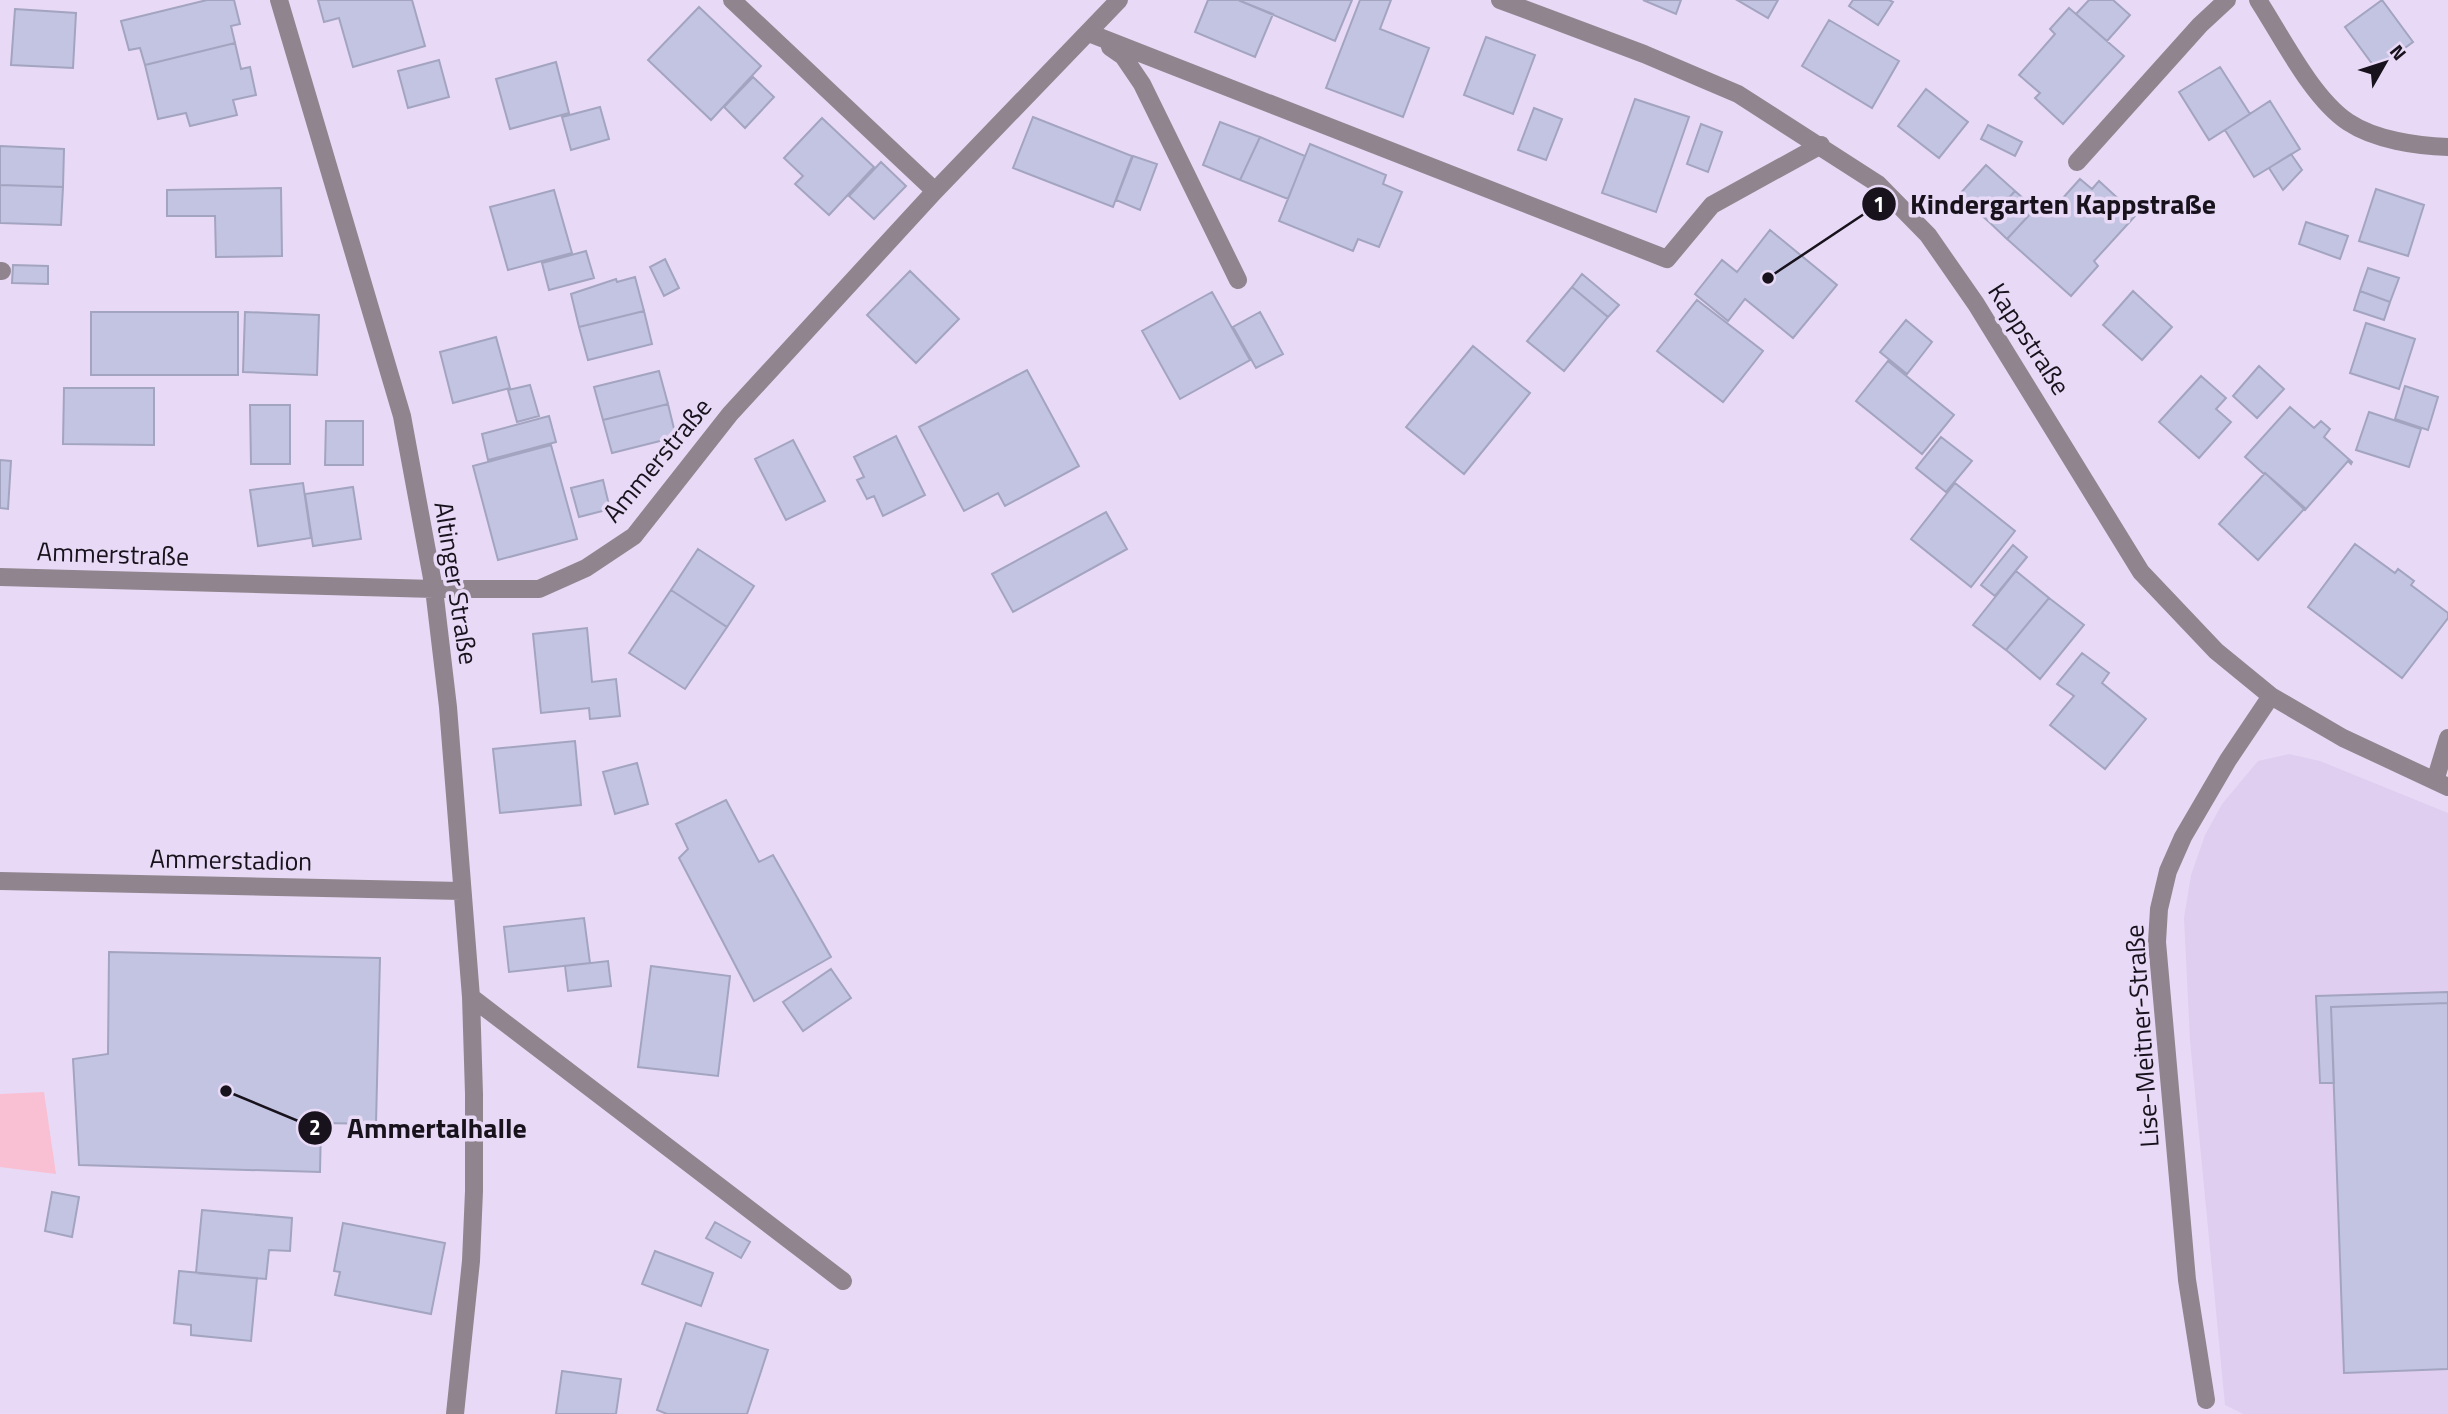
<svg xmlns="http://www.w3.org/2000/svg" width="2448" height="1414" viewBox="0 0 2448 1414" font-family="'Titillium Web',sans-serif">
	<rect width="100%" height="100%" fill="#e8daf6"/>
	<path fill="#dfcef0" d="M 2289,754 L 2320,761 L 2448,813 L 2448,1414 L 2243,1414 L 2225,1405 L 2190,1041 L 2184,918 L 2191,875 L 2205,835 L 2222,804 L 2258,761 Z"/>
	<path fill="#f9bfd3" d="M 44,1092 L 56,1174 L 0,1167 L 0,1094 Z"/>
	<path fill="#c3c4e1" stroke="#a3a4c0" stroke-width="2" d="M 207,0 L 234,0 L 240,24 L 231,26 L 235,43 L 145,65 L 140,48 L 129,50 L 121,21 Z
		M 318,0 L 412,0 L 425,46 L 353,67 L 339,18 L 324,22 Z
		M 1208,0 L 1238,0 L 1273,14 L 1255,57 L 1195,32 Z
		M 1238,0 L 1352,0 L 1335,41 Z
		M 1360,0 L 1391,0 L 1380,29 L 1429,48 L 1403,117 L 1326,88 Z
		M 1643,0 L 1681,0 L 1676,14 Z
		M 1737,0 L 1778,0 L 1768,18 Z
		M 1853,0 L 1889,0 L 1893,2 L 1878,25 L 1849,6 Z
		M 2089,0 L 2113,0 L 2130,15 L 2107,41 L 2076,14 Z
		M 2382,0 L 2413,42 L 2376,69 L 2345,27 Z
		M 699,7 L 761,66 L 711,120 L 648,60 Z
		M 2069,8 L 2124,56 L 2063,124 L 2035,98 L 2040,93 L 2019,75 L 2055,34 L 2050,29 Z
		M 15,9 L 76,13 L 73,68 L 11,65 Z
		M 1829,20 L 1899,61 L 1872,108 L 1802,66 Z
		M 1486,37 L 1535,55 L 1513,114 L 1464,95 Z
		M 235,43 L 241,69 L 250,67 L 256,95 L 233,100 L 237,115 L 190,126 L 186,113 L 158,119 L 145,65 Z
		M 439,60 L 449,97 L 408,108 L 398,71 Z
		M 556,62 L 569,113 L 510,129 L 496,79 Z
		M 2220,67 L 2250,114 L 2209,140 L 2179,92 Z
		M 753,77 L 774,97 L 745,128 L 724,107 Z
		M 1926,89 L 1968,122 L 1939,158 L 1898,126 Z
		M 1635,99 L 1689,117 L 1656,212 L 1602,193 Z
		M 2270,101 L 2300,149 L 2254,177 L 2225,130 Z
		M 600,107 L 609,139 L 571,150 L 562,117 Z
		M 1534,108 L 1562,119 L 1546,160 L 1518,150 Z
		M 1033,117 L 1132,156 L 1113,207 L 1013,168 Z
		M 822,118 L 874,167 L 829,215 L 795,184 L 803,176 L 784,158 Z
		M 1220,122 L 1260,137 L 1240,180 L 1203,165 Z
		M 1701,124 L 1722,132 L 1708,172 L 1687,164 Z
		M 1988,125 L 2022,142 L 2015,156 L 1981,139 Z
		M 1260,137 L 1305,156 L 1288,199 L 1240,180 Z
		M 1310,144 L 1386,175 L 1383,184 L 1402,192 L 1379,247 L 1358,239 L 1353,251 L 1279,221 Z
		M 0,146 L 64,149 L 63,187 L 0,185 Z
		M 2291,154 L 2302,170 L 2283,190 L 2269,168 Z
		M 1133,156 L 1157,164 L 1140,210 L 1116,200 Z
		M 881,162 L 906,186 L 874,219 L 849,196 Z
		M 1986,165 L 2015,191 L 1988,221 L 1959,195 Z
		M 2080,179 L 2092,189 L 2099,181 L 2136,215 L 2094,261 L 2098,266 L 2071,296 L 2007,239 L 2043,200 L 2053,209 Z
		M 0,185 L 63,187 L 61,225 L 0,223 Z
		M 281,188 L 282,256 L 216,257 L 215,216 L 167,216 L 167,190 Z
		M 2376,189 L 2424,205 L 2408,256 L 2359,241 Z
		M 554,190 L 572,253 L 508,270 L 490,207 Z
		M 2015,191 L 2035,209 L 2007,239 L 1988,221 Z
		M 2306,222 L 2348,236 L 2340,259 L 2299,244 Z
		M 1770,230 L 1837,285 L 1793,338 L 1745,299 L 1728,321 L 1695,294 L 1722,260 L 1737,272 Z
		M 586,251 L 594,278 L 549,290 L 542,263 Z
		M 665,259 L 679,288 L 664,296 L 650,267 Z
		M 13,265 L 48,266 L 48,284 L 12,283 Z
		M 2368,268 L 2399,278 L 2390,302 L 2360,291 Z
		M 910,271 L 959,319 L 916,363 L 867,315 Z
		M 1582,274 L 1619,305 L 1608,317 L 1572,287 Z
		M 635,277 L 644,311 L 579,327 L 571,294 L 616,279 L 617,282 Z
		M 1572,287 L 1608,317 L 1564,371 L 1527,341 Z
		M 2133,291 L 2172,327 L 2142,360 L 2103,325 Z
		M 2360,291 L 2390,302 L 2384,320 L 2354,310 Z
		M 1212,292 L 1250,360 L 1180,399 L 1142,331 Z
		M 1697,300 L 1763,351 L 1723,402 L 1657,351 Z
		M 644,311 L 652,344 L 588,360 L 579,327 Z
		M 91,312 L 238,312 L 238,375 L 91,375 Z
		M 245,312 L 319,315 L 317,375 L 243,372 Z
		M 1260,312 L 1283,354 L 1256,368 L 1233,327 Z
		M 1906,320 L 1932,342 L 1907,374 L 1880,352 Z
		M 2366,323 L 2415,339 L 2399,389 L 2350,373 Z
		M 496,337 L 510,388 L 453,403 L 440,352 Z
		M 1473,346 L 1530,393 L 1464,474 L 1406,427 Z
		M 1888,361 L 1954,415 L 1922,454 L 1856,401 Z
		M 2259,366 L 2284,389 L 2257,418 L 2233,396 Z
		M 1027,370 L 1079,466 L 1005,506 L 998,493 L 964,511 L 919,427 Z
		M 659,371 L 668,404 L 603,420 L 594,387 Z
		M 2201,376 L 2226,398 L 2216,409 L 2231,422 L 2199,458 L 2159,422 Z
		M 530,385 L 539,416 L 517,422 L 508,390 Z
		M 2405,386 L 2438,397 L 2428,430 L 2395,419 Z
		M 64,388 L 154,388 L 154,445 L 63,444 Z
		M 668,404 L 676,437 L 612,453 L 603,420 Z
		M 250,405 L 290,405 L 290,464 L 251,464 Z
		M 2290,407 L 2314,428 L 2321,421 L 2330,429 L 2324,437 L 2352,462 L 2351,464 L 2348,461 L 2305,510 L 2265,473 L 2264,474 L 2245,457 Z
		M 2369,412 L 2421,429 L 2409,467 L 2356,450 Z
		M 549,416 L 556,442 L 488,460 L 482,434 Z
		M 326,421 L 363,421 L 363,465 L 325,465 Z
		M 896,436 L 925,495 L 883,516 L 874,496 L 867,499 L 857,480 L 864,477 L 854,457 Z
		M 1941,437 L 1972,461 L 1946,492 L 1916,468 Z
		M 793,440 L 825,501 L 786,520 L 755,459 Z
		M 551,445 L 577,539 L 498,560 L 473,466 Z
		M 0,460 L 11,461 L 8,509 L 0,508 Z
		M 2265,473 L 2305,508 L 2258,560 L 2219,524 Z
		M 603,480 L 610,509 L 579,517 L 571,488 Z
		M 303,483 L 311,538 L 258,546 L 250,490 Z
		M 1955,483 L 2015,531 L 1971,587 L 1911,539 Z
		M 353,487 L 361,539 L 313,546 L 305,494 Z
		M 1106,512 L 1127,549 L 1013,612 L 992,574 Z
		M 2355,544 L 2395,573 L 2398,569 L 2414,581 L 2411,585 L 2448,613 L 2448,618 L 2402,678 L 2308,607 Z
		M 2013,545 L 2027,557 L 1995,596 L 1981,585 Z
		M 698,549 L 754,586 L 727,627 L 671,590 Z
		M 2016,571 L 2049,598 L 2006,650 L 1973,625 Z
		M 671,590 L 727,627 L 685,689 L 629,653 Z
		M 2049,598 L 2084,625 L 2040,679 L 2006,650 Z
		M 587,628 L 592,682 L 616,679 L 620,716 L 590,719 L 589,708 L 541,713 L 533,634 Z
		M 2082,653 L 2109,673 L 2102,683 L 2146,719 L 2105,769 L 2050,725 L 2074,696 L 2057,684 Z
		M 575,741 L 581,805 L 500,813 L 493,749 Z
		M 637,763 L 648,804 L 615,814 L 603,772 Z
		M 726,800 L 759,862 L 773,855 L 831,957 L 754,1001 L 679,858 L 688,849 L 676,824 Z
		M 584,918 L 590,963 L 509,972 L 504,927 Z
		M 109,952 L 380,958 L 376,1124 L 321,1123 L 320,1172 L 79,1165 L 73,1059 L 108,1054 Z
		M 608,961 L 611,986 L 568,991 L 565,966 Z
		M 651,966 L 730,976 L 718,1076 L 638,1067 Z
		M 831,969 L 851,998 L 803,1031 L 783,1002 Z
		M 2448,992 L 2448,1003 L 2331,1007 L 2334,1083 L 2320,1083 L 2316,996 Z
		M 2448,1003 L 2448,1369 L 2344,1373 L 2331,1007 Z
		M 52,1192 L 79,1197 L 72,1237 L 45,1231 Z
		M 202,1210 L 292,1218 L 290,1251 L 269,1250 L 266,1279 L 196,1273 Z
		M 715,1222 L 750,1242 L 741,1258 L 706,1238 Z
		M 343,1223 L 445,1243 L 431,1314 L 335,1295 L 340,1272 L 334,1271 Z
		M 655,1251 L 713,1273 L 701,1306 L 642,1284 Z
		M 179,1271 L 257,1278 L 251,1341 L 191,1335 L 191,1325 L 174,1323 Z
		M 686,1323 L 768,1350 L 747,1414 L 667,1414 L 657,1410 Z
		M 562,1371 L 621,1379 L 616,1414 L 556,1414 Z"/>
	<g fill="none" stroke-linecap="round" stroke-linejoin="round">
		<path stroke="#90858e" stroke-width="18" d="M 279,0 L 402,416 L 434,589 L 448,707 L 471,997 L 474,1094 L 474,1191 L 471,1261 L 455,1414
			M 732,0 L 935,191
			M 1500,0 L 1644,54 L 1738,94 L 1878,184 L 1928,235 L 1976,304 L 2141,572 L 2216,651 L 2271,696 L 2343,738 L 2448,787
			M 2258,0 C 2282,37 2312,98 2348,122 C 2375,140 2417,146 2448,147
			M 1089,33 L 1667,259 L 1712,205 L 1821,145
			M 1110,47 L 1123,56 L 1142,84 L 1238,280
			M 2077,162 L 2200,25 L 2227,0
			M 0,271 L 2,271
			M 0,577 L 434,589 L 539,589 L 586,568 L 634,536 L 730,414 L 935,191 L 1119,0
			M 2435,781 L 2448,738
			M 0,881 L 461,891
			M 471,997 L 843,1281
			M 2206,1400 L 2187,1280 L 2157,942 L 2159,909 L 2168,871 L 2183,837 L 2228,760 L 2271,696"/>
	</g>
	<g text-anchor="middle" stroke-width="7" stroke-linejoin="round" paint-order="stroke">
		<g font-size="26" fill="#17121c" stroke="#e8daf6">
			<text transform="translate(2029 339) rotate(57)" y="9">Kappstraße</text>
			<text transform="translate(657 460) rotate(-50)" y="9">Ammerstraße</text>
			<text transform="translate(113 554) rotate(2)" y="9">Ammerstraße</text>
			<text transform="translate(456 583) rotate(81)" y="9">Altinger Straße</text>
			<text transform="translate(231 860) rotate(1)" y="9">Ammerstadion</text>
			<text transform="translate(2142 1036) rotate(-94)" y="9">Lise-Meitner-Straße</text>
		</g>
	</g>
	<path fill="none" stroke="#17121c" stroke-width="2.5" d="M1768 278L1879 204M226 1091L315 1128"/>
	<g fill="#17121c" stroke="#e8daf6" stroke-width="2.5">
		<circle cx="1768" cy="278" r="7"/>
		<circle cx="226" cy="1091" r="7"/>
		<circle cx="1879" cy="204" r="18"/>
		<circle cx="315" cy="1128" r="18"/>
	</g>
	<g font-size="21" text-anchor="middle" font-weight="bold" fill="#fff">
		<text x="1879" y="212">1</text>
		<text x="315" y="1135">2</text>
	</g>
	<g font-size="28" text-anchor="middle" font-weight="bold" fill="#17121c" stroke="#e8daf6" stroke-width="7" stroke-linejoin="round" paint-order="stroke">
		<text x="2063" y="214">Kindergarten Kappstraße</text>
		<text x="437" y="1138">Ammertalhalle</text>
	</g>
	<g transform="translate(2385 63) rotate(51)" stroke="#e8daf6" stroke-width="5" paint-order="stroke">
	<path d="M0-5L12 26L0 18L-12 26Z" fill="#17121c"/>
	<text y="-10" font-size="19" font-weight="bold" text-anchor="middle" fill="#17121c">N</text>
	</g>
</svg>
